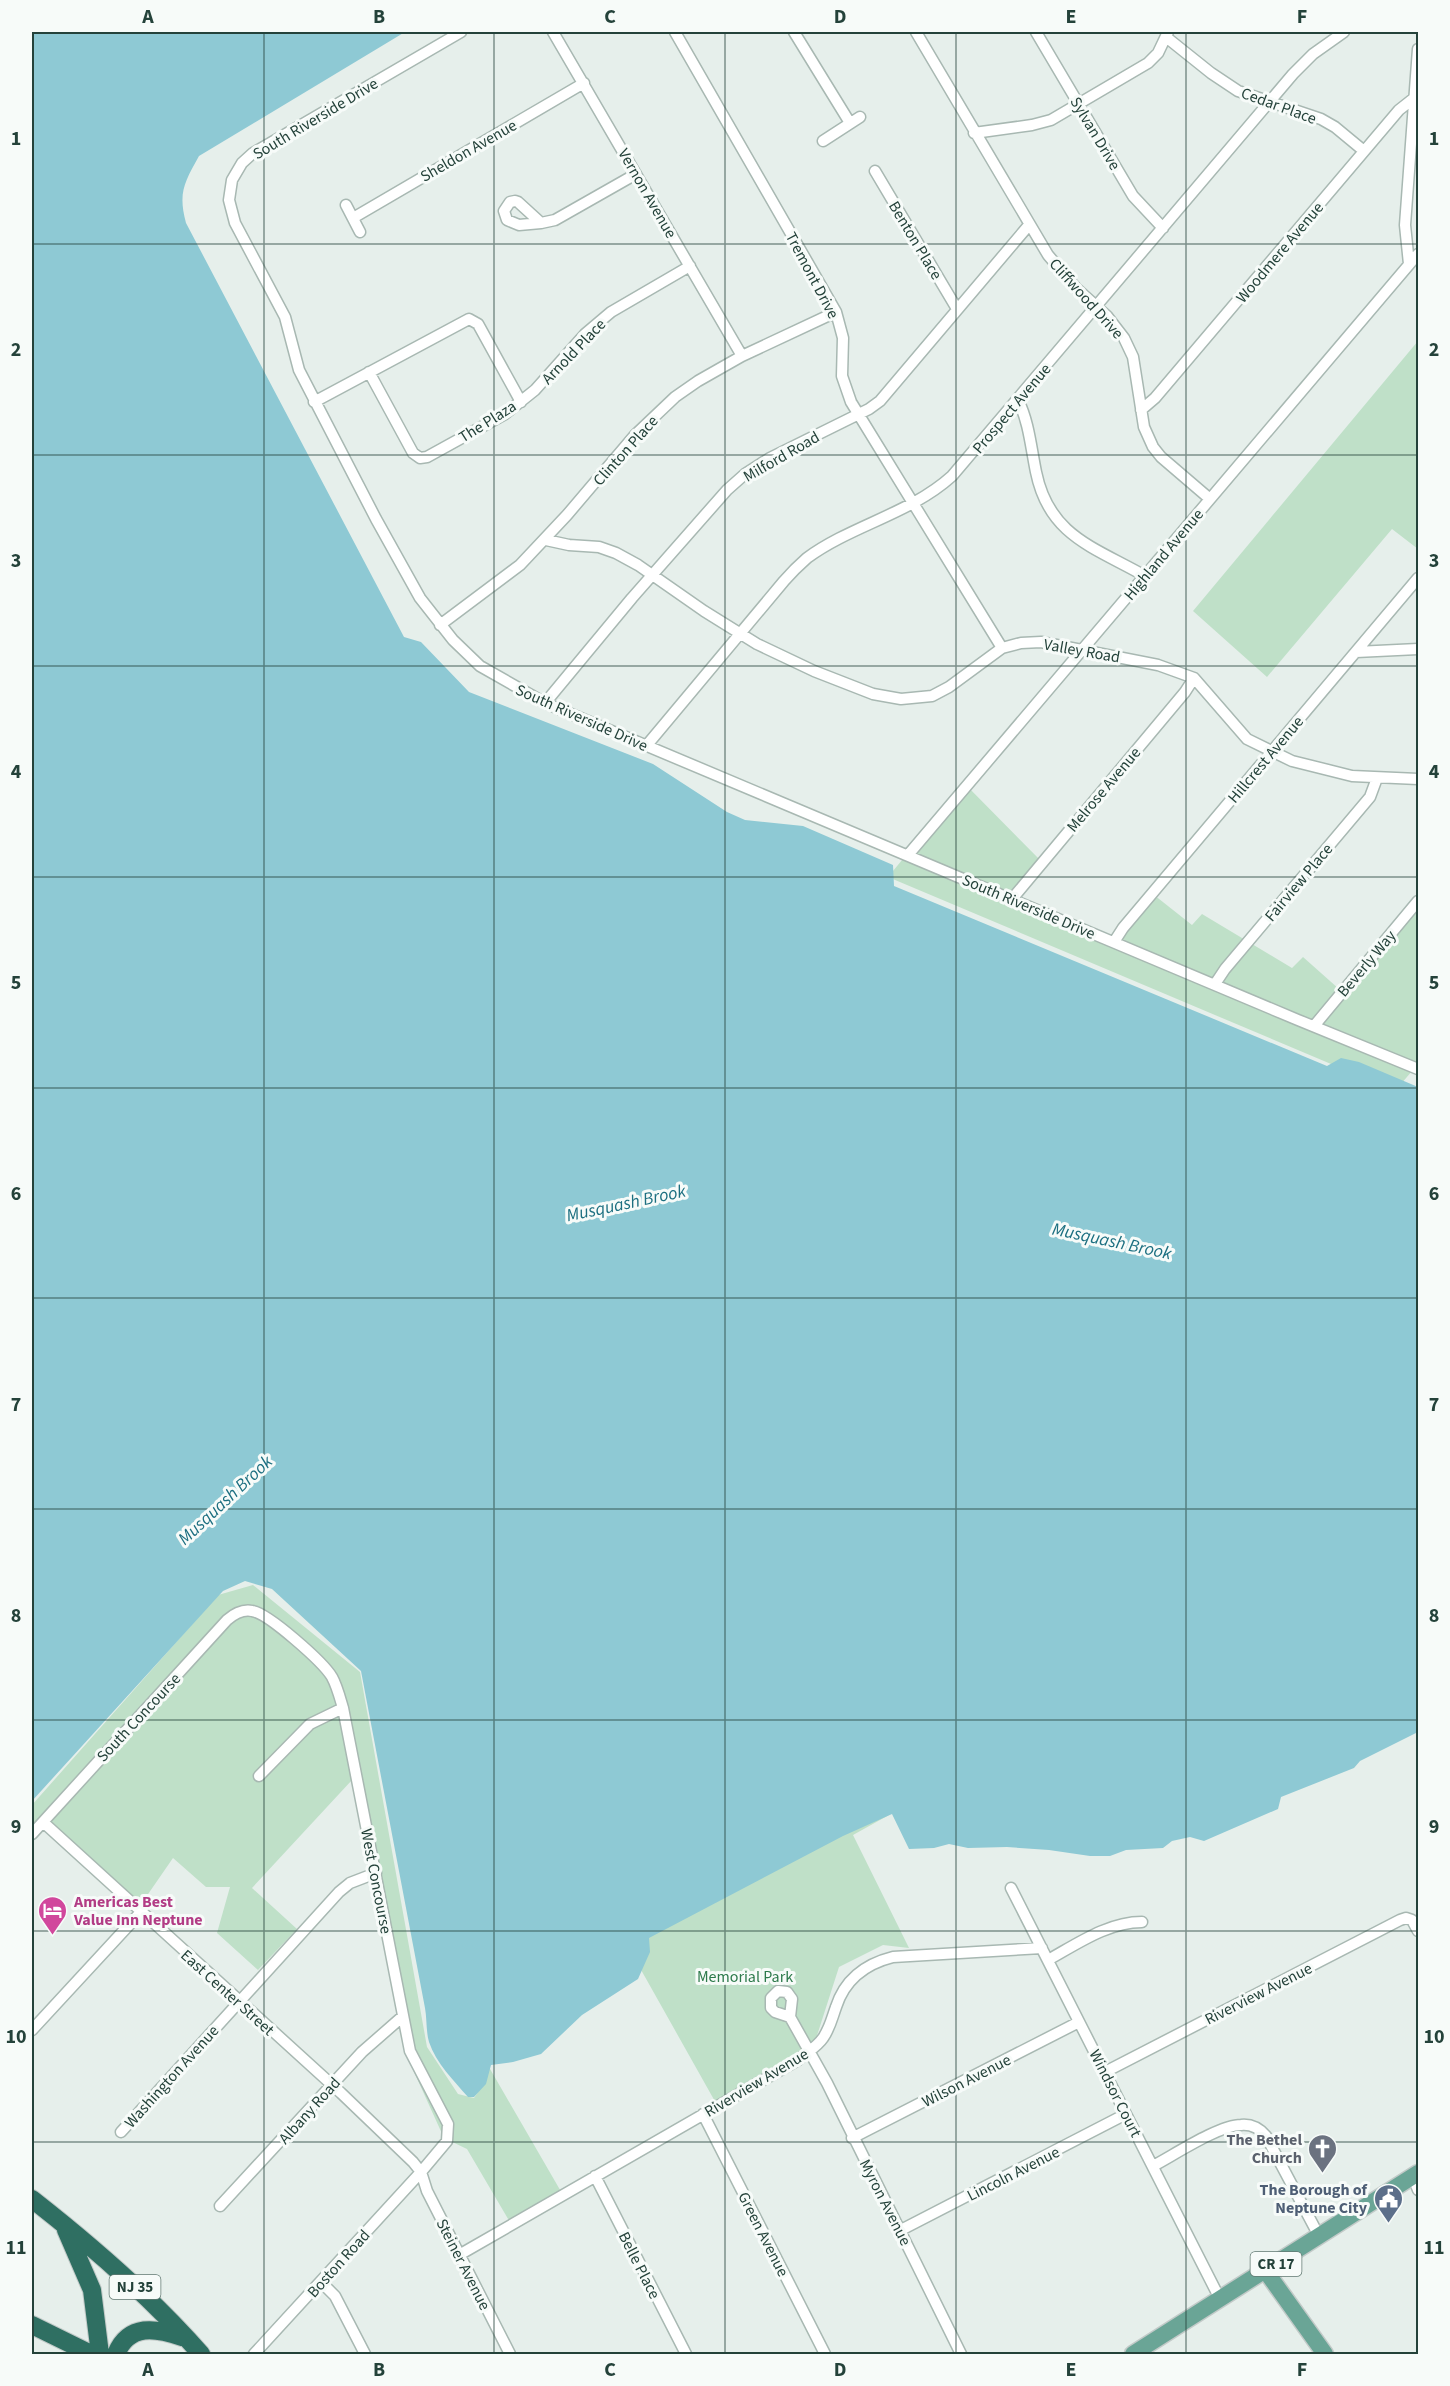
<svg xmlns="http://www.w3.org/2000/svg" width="1450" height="2386" viewBox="0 0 1450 2386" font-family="'Source Sans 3',sans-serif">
	<rect width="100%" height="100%" fill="#e6efeb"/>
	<path fill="#bfe0c8" d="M 1418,341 L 1418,549 L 1392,529 L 1267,677 L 1193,611 Z
		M 965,784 L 1042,862 L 1008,900 L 1108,941 L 1149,891 L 1192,925 L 1202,914 L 1292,968 L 1303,957 L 1339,989 L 1418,896 L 1418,1064 L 1395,1091 L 888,877 Z
		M 253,1585 L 360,1672 L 427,2047 L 458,2094 L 474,2098 L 485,2082 L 486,2062 L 563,2195 L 511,2224 L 467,2149 L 444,2138 L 410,2063 L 352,1780 L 252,1888 L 297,1929 L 258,1970 L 217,1933 L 230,1887 L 206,1887 L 173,1858 L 135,1913 L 38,1822 L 32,1828 L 32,1805 L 218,1595 Z
		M 889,1815 L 853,1835 L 909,1948 L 883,1945 L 839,1967 L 813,2048 L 717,2105 L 640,1968 L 642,1932 L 837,1826 Z"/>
	<path fill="#8ec9d4" d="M 32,32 L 405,32 L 199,156 C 184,183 178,193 186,223 L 404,637 L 421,642 L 469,692 L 653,764 L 727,812 L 745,820 L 803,826 L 893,865 L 894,886 L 1327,1066 L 1341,1058 L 1359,1062 L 1418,1087 L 1418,1732 L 1360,1761 L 1354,1768 L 1281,1797 L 1278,1809 L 1204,1841 L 1190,1837 L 1172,1841 L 1163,1848 L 1126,1850 L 1110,1856 L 1090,1856 L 1049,1850 L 1007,1847 L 968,1848 L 949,1844 L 934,1848 L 909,1849 L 892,1814 L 843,1836 L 649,1938 L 650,1952 L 638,1979 L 582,2015 L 541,2054 L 513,2062 L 491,2065 L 486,2084 L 474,2097 L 468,2097 C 454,2081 436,2063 429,2042 C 426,2032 427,2019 425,2008 L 361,1671 L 272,1589 L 245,1581 L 223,1591 L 32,1801 Z"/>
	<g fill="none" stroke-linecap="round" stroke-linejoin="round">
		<defs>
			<path id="street" d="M 461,32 L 253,153 L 242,163 L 232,180 L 229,200 L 235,223 L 285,317 L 299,370 L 376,519 L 420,598 L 453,640 L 480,666 L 545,703 L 1298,1020 L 1418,1069
				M 553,32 L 742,356
				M 675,32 L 836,312 L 843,338 L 842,376 L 851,402 L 1002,648
				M 794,32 L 850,123
				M 916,32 L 1048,255 L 1076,288 L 1107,316 L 1124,338 L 1133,357 L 1144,427 L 1153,447 L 1161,457 L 1210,499
				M 1036,32 L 1133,196 L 1163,228
				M 1166,37 L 1211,73 L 1238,91 L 1321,119 L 1335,127 L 1364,151
				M 974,133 L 1032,125 L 1051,120 L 1148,63 L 1158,53 L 1168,32
				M 823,141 L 860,117
				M 875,171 L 957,309
				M 515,201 L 518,202 L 541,223 L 519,225 L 507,220 L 504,211 L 510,202 Z
				M 346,205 L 360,232
				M 353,218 L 584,83
				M 541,223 L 555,220 L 636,174
				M 1409,264 L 1405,225 L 1418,49
				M 369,372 L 413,453 L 420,458 L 427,457 L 505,414 L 535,390 L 585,334 L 611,312 L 690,266
				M 1018,400 C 1029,422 1031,448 1036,472 C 1049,536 1094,547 1145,576
				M 314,402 L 469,319 L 478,324 L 521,402
				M 1141,410 L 1155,398 L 1399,110 L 1418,95
				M 546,540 L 569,545 L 599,547 L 616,553 L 638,565 L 704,611 L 757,644 L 814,671 L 873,694 L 901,699 L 932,696 L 949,687 L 1002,648 L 1021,643 L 1041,642 L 1158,665 L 1194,678 L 1247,739 L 1292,761 L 1352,776 L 1418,779
				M 440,625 L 520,565 L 567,515 L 635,435 L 675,397 L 698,381 L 742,356 L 836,312
				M 1356,652 L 1418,649
				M 545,703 L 632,598 L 727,490 L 745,474 L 770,458 L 869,409 L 880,401 L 1029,225
				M 647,745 L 784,581 C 791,573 799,565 807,558 C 852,525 910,514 952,476 L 1293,74 L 1313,54 L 1344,32
				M 908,855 L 1418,254
				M 1012,899 L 1185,692 L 1194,678
				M 1114,942 L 1123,928 L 1418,578
				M 1215,984 L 1225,969 L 1370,797 L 1377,778
				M 1314,1026 L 1418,901
				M 259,1776 L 310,1724 L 343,1708
				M 43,1822 L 341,2093 L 413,2162 L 421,2172 L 427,2191 L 510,2354
				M 32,1834 L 227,1620 C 234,1614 242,1609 252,1611 C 268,1613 323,1662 332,1677 C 337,1686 340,1698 343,1708 L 410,2051 L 448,2124 L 447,2141 L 421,2172 L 254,2354
				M 1011,1888 L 1220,2299
				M 1048,1960 C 1077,1944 1108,1922 1142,1922
				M 778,1991 L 787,1992 L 792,1999 L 790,2017 L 775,2012 L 771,2008 L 771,1998 Z
				M 790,2017 L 827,2083 L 961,2354
				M 32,2030 L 141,1912
				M 1105,2072 L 1400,1920 L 1406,1918 L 1412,1920 L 1418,1931
				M 703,2114 L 825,2354
				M 121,2132 L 339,1892 L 350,1883 L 376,1873
				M 852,2138 L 1079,2022
				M 1153,2166 C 1174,2155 1219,2125 1241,2125 C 1251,2124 1260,2129 1266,2136 L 1319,2236
				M 595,2176 L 686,2354
				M 1413,2177 L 1418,2190
				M 220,2206 L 362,2052 L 402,2017
				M 899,2231 L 1126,2114
				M 459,2255 L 798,2060 C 806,2053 817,2047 823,2038 C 830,2028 832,2018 836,2007 C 845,1979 865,1964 893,1957 L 1042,1948
				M 321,2282 L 335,2296 L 365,2354"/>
			<path id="primary" d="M 1265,2270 L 1325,2354
				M 1133,2354 L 1418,2173"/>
			<path id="highway" d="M 32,2199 C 92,2246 151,2297 201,2354
				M 66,2230 L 92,2290 L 100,2354
				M 32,2325 L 91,2354
				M 116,2354 C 129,2323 156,2328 182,2337"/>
		</defs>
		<use href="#street" stroke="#a8b8b2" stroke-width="13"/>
		<use href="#primary" stroke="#c2cac8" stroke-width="19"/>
		<use href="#highway" stroke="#c2cac8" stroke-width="20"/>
		<use href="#street" stroke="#fff" stroke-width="10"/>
		<use href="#primary" stroke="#6aa596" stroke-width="16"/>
		<use href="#highway" stroke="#2f6f62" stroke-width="18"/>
	</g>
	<path fill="none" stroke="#24423a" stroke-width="1.5" stroke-opacity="0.55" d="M 264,32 L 264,2354M 494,32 L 494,2354M 725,32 L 725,2354M 956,32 L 956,2354M 1186,32 L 1186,2354M 32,244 L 1418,244M 32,455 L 1418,455M 32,666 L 1418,666M 32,877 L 1418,877M 32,1088 L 1418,1088M 32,1298 L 1418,1298M 32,1509 L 1418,1509M 32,1720 L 1418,1720M 32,1931 L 1418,1931M 32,2142 L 1418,2142"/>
	<defs>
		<symbol id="hotel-pin" viewBox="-11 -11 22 30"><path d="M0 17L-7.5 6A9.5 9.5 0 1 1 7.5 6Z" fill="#d1479c" stroke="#f7fbf9"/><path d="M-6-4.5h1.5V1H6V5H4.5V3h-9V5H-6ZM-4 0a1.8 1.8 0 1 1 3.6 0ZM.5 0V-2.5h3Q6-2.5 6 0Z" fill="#fff"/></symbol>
		<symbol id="church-pin" viewBox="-11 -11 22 30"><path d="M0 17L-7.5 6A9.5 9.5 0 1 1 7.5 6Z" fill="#6b7280" stroke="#f7fbf9"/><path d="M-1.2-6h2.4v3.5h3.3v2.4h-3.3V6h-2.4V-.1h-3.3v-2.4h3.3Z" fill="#fff"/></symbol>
		<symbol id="civic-pin" viewBox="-11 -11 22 30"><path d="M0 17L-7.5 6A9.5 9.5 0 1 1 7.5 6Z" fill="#5c6f8a" stroke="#f7fbf9"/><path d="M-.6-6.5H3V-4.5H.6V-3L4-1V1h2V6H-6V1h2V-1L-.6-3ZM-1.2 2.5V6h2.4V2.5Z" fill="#fff"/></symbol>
	</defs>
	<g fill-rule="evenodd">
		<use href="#hotel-pin" x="36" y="1894" width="33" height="45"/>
		<use href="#church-pin" x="1306" y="2132" width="33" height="45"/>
		<use href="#civic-pin" x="1372" y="2182" width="33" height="45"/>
	</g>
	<g text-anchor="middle" stroke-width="6" stroke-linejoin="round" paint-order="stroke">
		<g fill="#f7fbf9" stroke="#637a73" stroke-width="1.5">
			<rect x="1250.5" y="2252" width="51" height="24" rx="4.5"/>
			<rect x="109.5" y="2275" width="51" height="24" rx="4.5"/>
		</g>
		<g font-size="15" font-weight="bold" fill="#24423a">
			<text x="1276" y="2269">CR 17</text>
			<text x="135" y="2292">NJ 35</text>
		</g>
		<g font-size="16" fill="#24423a" stroke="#f7fbf9">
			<text transform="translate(1279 105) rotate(20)" y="6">Cedar Place</text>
			<text transform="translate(315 118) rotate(-31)" y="6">South Riverside Drive</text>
			<text transform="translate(1096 133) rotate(59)" y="6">Sylvan Drive</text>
			<text transform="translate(468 150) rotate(-30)" y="6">Sheldon Avenue</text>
			<text transform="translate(648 193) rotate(60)" y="6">Vernon Avenue</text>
			<text transform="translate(916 240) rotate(59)" y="6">Benton Place</text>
			<text transform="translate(1279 252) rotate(-50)" y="6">Woodmere Avenue</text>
			<text transform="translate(813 275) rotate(62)" y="6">Tremont Drive</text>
			<text transform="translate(1087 298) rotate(48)" y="6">Cliffwood Drive</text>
			<text transform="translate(573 351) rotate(-46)" y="6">Arnold Place</text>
			<text transform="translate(1011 408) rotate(-50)" y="6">Prospect Avenue</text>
			<text transform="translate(487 421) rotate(-32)" y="6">The Plaza</text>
			<text transform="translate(625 450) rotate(-48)" y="6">Clinton Place</text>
			<text transform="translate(781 456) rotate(-30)" y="6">Milford Road</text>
			<text transform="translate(1163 554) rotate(-50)" y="6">Highland Avenue</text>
			<text transform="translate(1082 650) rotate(10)" y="6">Valley Road</text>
			<text transform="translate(582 717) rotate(24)" y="6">South Riverside Drive</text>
			<text transform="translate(1265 759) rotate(-50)" y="6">Hillcrest Avenue</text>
			<text transform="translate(1103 789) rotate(-50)" y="6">Melrose Avenue</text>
			<text transform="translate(1298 882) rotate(-50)" y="6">Fairview Place</text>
			<text transform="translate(1029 906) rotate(23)" y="6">South Riverside Drive</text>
			<text transform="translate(1366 963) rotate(-50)" y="6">Beverly Way</text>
			<text transform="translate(138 1717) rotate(-47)" y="6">South Concourse</text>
			<text transform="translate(377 1881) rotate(79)" y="6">West Concourse</text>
			<text transform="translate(228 1992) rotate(42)" y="6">East Center Street</text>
			<text transform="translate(1258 1993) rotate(-27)" y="6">Riverview Avenue</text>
			<text transform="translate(171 2076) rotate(-48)" y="6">Washington Avenue</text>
			<text transform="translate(966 2080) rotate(-27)" y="6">Wilson Avenue</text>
			<text transform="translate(756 2082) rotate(-31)" y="6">Riverview Avenue</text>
			<text transform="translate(1116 2093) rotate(63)" y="6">Windsor Court</text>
			<text transform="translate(309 2110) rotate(-48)" y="6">Albany Road</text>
			<text transform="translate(1013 2173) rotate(-27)" y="6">Lincoln Avenue</text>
			<text transform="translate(886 2202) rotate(63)" y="6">Myron Avenue</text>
			<text transform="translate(764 2234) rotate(63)" y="6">Green Avenue</text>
			<text transform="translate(338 2263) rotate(-48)" y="6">Boston Road</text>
			<text transform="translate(464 2264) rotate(63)" y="6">Steiner Avenue</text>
			<text transform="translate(640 2265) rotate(63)" y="6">Belle Place</text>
		</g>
		<g font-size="16" font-weight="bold" fill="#b23c85" stroke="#f7fbf9" text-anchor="start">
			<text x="74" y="1907">Americas Best<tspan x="74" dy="18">Value Inn Neptune</tspan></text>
		</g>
		<g font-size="16" fill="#2d7a4b" stroke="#f7fbf9">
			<text x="745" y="1982">Memorial Park</text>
		</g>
		<g font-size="16" font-weight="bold" fill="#5b616d" stroke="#f7fbf9" text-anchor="end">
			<text x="1302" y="2145">The Bethel<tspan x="1302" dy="18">Church</tspan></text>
		</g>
		<g font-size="16" font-weight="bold" fill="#4e5e75" stroke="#f7fbf9" text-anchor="end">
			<text x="1367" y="2195">The Borough of<tspan x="1367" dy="18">Neptune City</tspan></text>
		</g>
		<g font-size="18" font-style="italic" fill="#1c6f80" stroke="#f7fbf9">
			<text transform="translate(626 1203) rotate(-12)" y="6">Musquash Brook</text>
			<text transform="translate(1112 1241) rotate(12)" y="6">Musquash Brook</text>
			<text transform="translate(225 1500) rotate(-43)" y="6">Musquash Brook</text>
		</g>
	</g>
	<rect width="1450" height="2386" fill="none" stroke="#f7fbf9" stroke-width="66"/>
	<rect x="33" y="33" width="1384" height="2320" fill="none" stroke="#24423a" stroke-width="2"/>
	<g font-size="20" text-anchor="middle" font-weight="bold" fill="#24423a">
		<text x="148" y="23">A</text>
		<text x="379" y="23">B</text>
		<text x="610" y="23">C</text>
		<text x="840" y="23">D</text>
		<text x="1071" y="23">E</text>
		<text x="1302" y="23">F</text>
		<text x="16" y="145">1</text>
		<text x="1434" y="145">1</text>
		<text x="16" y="356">2</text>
		<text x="1434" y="356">2</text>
		<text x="16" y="567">3</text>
		<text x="1434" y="567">3</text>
		<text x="16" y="778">4</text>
		<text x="1434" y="778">4</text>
		<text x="16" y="989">5</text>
		<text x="1434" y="989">5</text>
		<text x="16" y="1200">6</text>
		<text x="1434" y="1200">6</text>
		<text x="16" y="1411">7</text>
		<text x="1434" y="1411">7</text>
		<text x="16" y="1622">8</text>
		<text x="1434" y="1622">8</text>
		<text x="16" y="1833">9</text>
		<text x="1434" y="1833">9</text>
		<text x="16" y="2043">10</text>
		<text x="1434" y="2043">10</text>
		<text x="16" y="2254">11</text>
		<text x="1434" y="2254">11</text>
		<text x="148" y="2376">A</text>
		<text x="379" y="2376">B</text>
		<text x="610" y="2376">C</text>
		<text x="840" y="2376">D</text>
		<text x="1071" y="2376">E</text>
		<text x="1302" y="2376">F</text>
	</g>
</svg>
